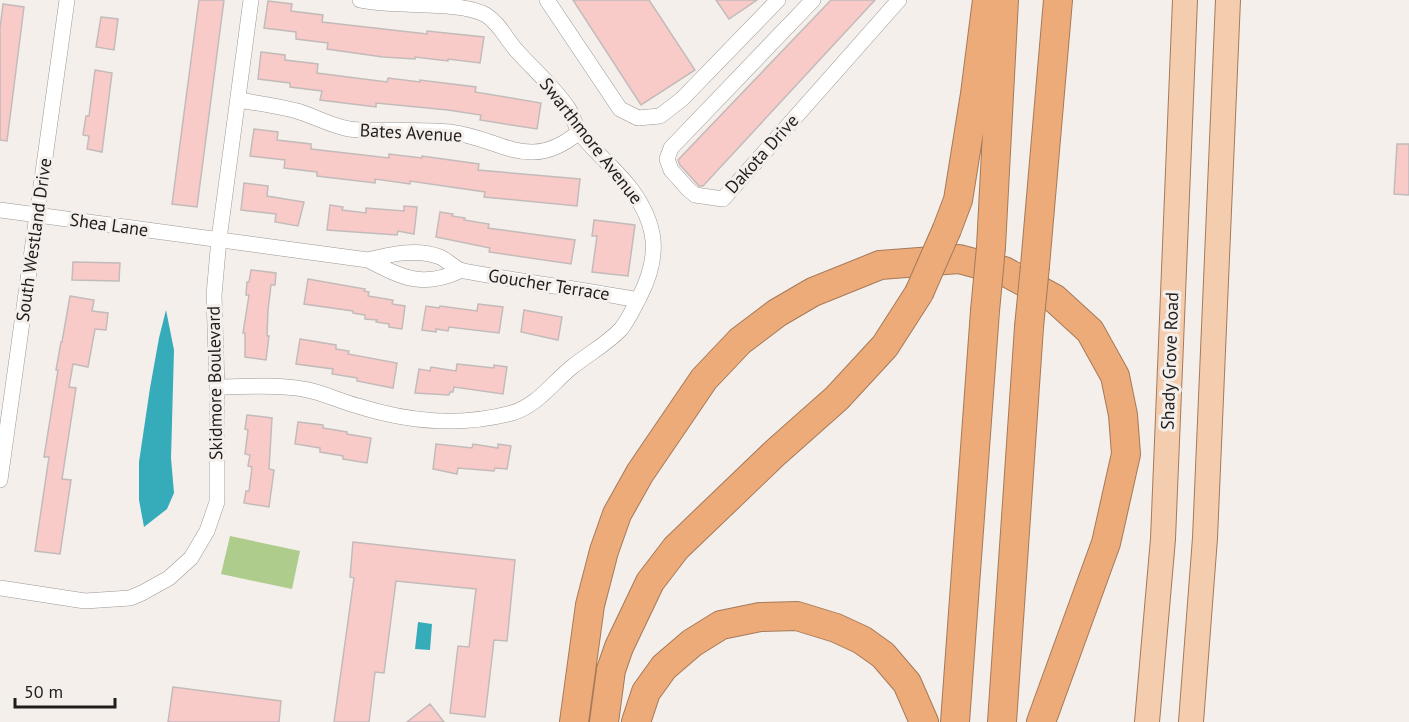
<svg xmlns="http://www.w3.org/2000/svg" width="1409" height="722" viewBox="0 0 1409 722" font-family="'PT Sans',sans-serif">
	<rect width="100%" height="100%" fill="#f5efeb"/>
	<path fill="#aecc8b" d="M 230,536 L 300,551 L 292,589 L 221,574 Z"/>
	<path fill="#36abba" d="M 166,310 L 174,350 L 171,458 L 174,493 L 167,509 L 144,527 L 139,500 L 139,462 L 150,388 L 159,338 Z
		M 418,622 L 432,624 L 430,650 L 415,649 Z"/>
	<path fill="#f8cbc9" stroke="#c2bbba" stroke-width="1.5" d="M 199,0 L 224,0 L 197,207 L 172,204 Z
		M 573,0 L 649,0 L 695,70 L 641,105 Z
		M 716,0 L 757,0 L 729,19 Z
		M 831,0 L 875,0 L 703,186 L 699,186 L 680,165 L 678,160 Z
		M 268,1 L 292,4 L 291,11 L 323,15 L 322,22 L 427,34 L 427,31 L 484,37 L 480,63 L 448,59 L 448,61 L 415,57 L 415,59 L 383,57 L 327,49 L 328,43 L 296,39 L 296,32 L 264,28 Z
		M 3,4 L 24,7 L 7,141 L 0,140 L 0,28 Z
		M 101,17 L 118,19 L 114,50 L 96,47 Z
		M 261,52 L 285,55 L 285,60 L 318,64 L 317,73 L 387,82 L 388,78 L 420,82 L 420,80 L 476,87 L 475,92 L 541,103 L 537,129 L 480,120 L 481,115 L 448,110 L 376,103 L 376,107 L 320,100 L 322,91 L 290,87 L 290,83 L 258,79 Z
		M 95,70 L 112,73 L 102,152 L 87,149 L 89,136 L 83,135 L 86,116 L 89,116 Z
		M 254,129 L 278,132 L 277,140 L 311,144 L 311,149 L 389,158 L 389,154 L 422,158 L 422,156 L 479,164 L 478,170 L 580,179 L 577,206 L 484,197 L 485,192 L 410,181 L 410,184 L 375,179 L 375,183 L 317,176 L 317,172 L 284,168 L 285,160 L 250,156 Z
		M 1397,144 L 1409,144 L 1409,195 L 1394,194 Z
		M 244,183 L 268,186 L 267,196 L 304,202 L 298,226 L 275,222 L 276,214 L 241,210 Z
		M 330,205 L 343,207 L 342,210 L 366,213 L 366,208 L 404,211 L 404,206 L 417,207 L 414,234 L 398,231 L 397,235 L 327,230 Z
		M 440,212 L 453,214 L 452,216 L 465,218 L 464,220 L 489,224 L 488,228 L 575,240 L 571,264 L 489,252 L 490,248 L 436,237 Z
		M 594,220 L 635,225 L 628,276 L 592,272 L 597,236 L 592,236 Z
		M 73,262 L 120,263 L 119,281 L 72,280 Z
		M 251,270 L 276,273 L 275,285 L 271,285 L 268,310 L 267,336 L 269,336 L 266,360 L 245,357 L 245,333 L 243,333 L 249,295 L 246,295 L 247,282 L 249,282 Z
		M 308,279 L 365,289 L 364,291 L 369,292 L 368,296 L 393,300 L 392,304 L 405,306 L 402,329 L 389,327 L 389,324 L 376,322 L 377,320 L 365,319 L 365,315 L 353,313 L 353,311 L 304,304 Z
		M 70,296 L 94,300 L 92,311 L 108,313 L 106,330 L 95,329 L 88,367 L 73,364 L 69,387 L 76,388 L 62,479 L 71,480 L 60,554 L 35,551 L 49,457 L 44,457 L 58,370 L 56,370 L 61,342 L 62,342 Z
		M 478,304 L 503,307 L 499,333 L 449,327 L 448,331 L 436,329 L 436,332 L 422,330 L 426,306 L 439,308 L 440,306 L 477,311 Z
		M 524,310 L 562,317 L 558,340 L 521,332 Z
		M 300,339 L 336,345 L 336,349 L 349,351 L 348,354 L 397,363 L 393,388 L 357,381 L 357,378 L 332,374 L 333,369 L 296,364 Z
		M 457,364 L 494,368 L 494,365 L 507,367 L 503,394 L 454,387 L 453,392 L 450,392 L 449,395 L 415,393 L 419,369 L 430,371 L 431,367 L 456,371 Z
		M 247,415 L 272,418 L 269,469 L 274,470 L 269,507 L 244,503 L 246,491 L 249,491 L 252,467 L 248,466 L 250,455 L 245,454 L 248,430 L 245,429 Z
		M 298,422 L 323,425 L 323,428 L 347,432 L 347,434 L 371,438 L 367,463 L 343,459 L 343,456 L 320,452 L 320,448 L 295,444 Z
		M 436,444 L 472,448 L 473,444 L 498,448 L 498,444 L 511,446 L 507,469 L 495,468 L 494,471 L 458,468 L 457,474 L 433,469 Z
		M 353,542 L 515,560 L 507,641 L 494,640 L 485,717 L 450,713 L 458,646 L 469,647 L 476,589 L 396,581 L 384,673 L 375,672 L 369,722 L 334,722 L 354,578 L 350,577 Z
		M 173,687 L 281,701 L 279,722 L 168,722 Z
		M 430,704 L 444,722 L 407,722 Z"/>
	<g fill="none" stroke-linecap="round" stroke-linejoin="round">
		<defs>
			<path id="minor" d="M 547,0 L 620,109 L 638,118 L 660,116 L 682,99 L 778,0
				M 813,0 L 671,148 L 667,159 L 671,170 L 688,189 L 695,195 L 723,199 L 899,0
				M 238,100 C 258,103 278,106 297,111 C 314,116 331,126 349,129 C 382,133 416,128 450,132 C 501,138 529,174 579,132
				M 0,210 L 368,260 C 403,278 422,288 460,271
				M 368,260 C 391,254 417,248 440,257 C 449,261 455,270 464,271 C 522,282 580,289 638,300
				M 217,387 C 245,387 276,384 303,389 C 322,392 339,401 358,406 C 409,422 459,427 512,413 C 538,405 552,383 572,367 C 588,354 607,344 621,329 C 629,319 634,307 640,296 C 660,256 658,226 631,189 C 616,169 595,153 580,133 C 575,126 573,115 568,108 C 553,86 534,70 517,51 C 506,39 500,24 486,15 C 460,0 394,8 360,0
				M 0,480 L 67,0
				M 0,588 L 85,601 L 130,598 L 142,593 L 169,578 L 191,558 L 207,531 L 217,502 L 217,387 L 214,295 L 219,239 L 251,0"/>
			<path id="primary" d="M 1147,722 L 1163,539 L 1185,0
				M 1191,722 L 1205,538 L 1228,0"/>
			<path id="motorway" d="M 947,229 L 958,200 L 975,94 L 987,0
				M 991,247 L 1004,0
				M 1035,266 L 1058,0
				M 574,722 L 590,605 L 604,551 L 617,514 L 640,473 L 704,379 L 740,341 L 777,313 L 813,292 L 880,265 L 959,259 L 1004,271 L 1055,299 L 1090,331 L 1115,376 L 1123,415 L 1126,454 L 1106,543 L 1041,722
				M 604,722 L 611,670 L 619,647 L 650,582 L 676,548 L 775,453 L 837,398 L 885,346 L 919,293
				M 636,722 L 646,692 L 664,667 L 692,643 L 721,625 L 760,617 L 797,616 L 836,628 L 862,640 L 883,655 L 907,683 L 924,722
				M 955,722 L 985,311
				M 1002,722 L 1029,327"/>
		</defs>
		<use href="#minor" stroke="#9d9894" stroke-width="16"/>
		<use href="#primary" stroke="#a57a59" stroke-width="26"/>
		<use href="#motorway" stroke="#a57a59" stroke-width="30"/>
		<use href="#minor" stroke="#fff" stroke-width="15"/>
		<use href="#primary" stroke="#f4cdaf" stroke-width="24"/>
		<use href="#motorway" stroke="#edab7a" stroke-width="28"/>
		<defs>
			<path id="motorway-bridge" d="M 919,293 L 947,229
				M 985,311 L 991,247
				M 1029,327 L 1035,266"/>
		</defs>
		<use href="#motorway-bridge" stroke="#a57a59" stroke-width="30" stroke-linecap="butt"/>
		<use href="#motorway-bridge" stroke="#edab7a" stroke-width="28"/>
	</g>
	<g text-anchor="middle" stroke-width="6" stroke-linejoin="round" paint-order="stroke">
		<g font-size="18" fill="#201e1d" stroke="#f5efeb">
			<text transform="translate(411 133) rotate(3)" y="6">Bates Avenue</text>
			<text transform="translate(591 141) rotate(52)" y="6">Swarthmore Avenue</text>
			<text transform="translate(762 154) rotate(-48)" y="6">Dakota Drive</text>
			<text transform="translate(109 225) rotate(8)" y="6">Shea Lane</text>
			<text transform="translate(34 240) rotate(-82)" y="6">South Westland Drive</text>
			<text transform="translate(549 285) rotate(9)" y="6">Goucher Terrace</text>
			<text transform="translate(1170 361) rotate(-88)" y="6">Shady Grove Road</text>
			<text transform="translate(215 383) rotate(-91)" y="6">Skidmore Boulevard</text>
		</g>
	</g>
	<path d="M15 698v9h100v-9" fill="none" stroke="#201e1d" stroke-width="3"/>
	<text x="24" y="698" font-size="18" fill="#201e1d" stroke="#f5efeb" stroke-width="4.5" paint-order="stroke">50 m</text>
</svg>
